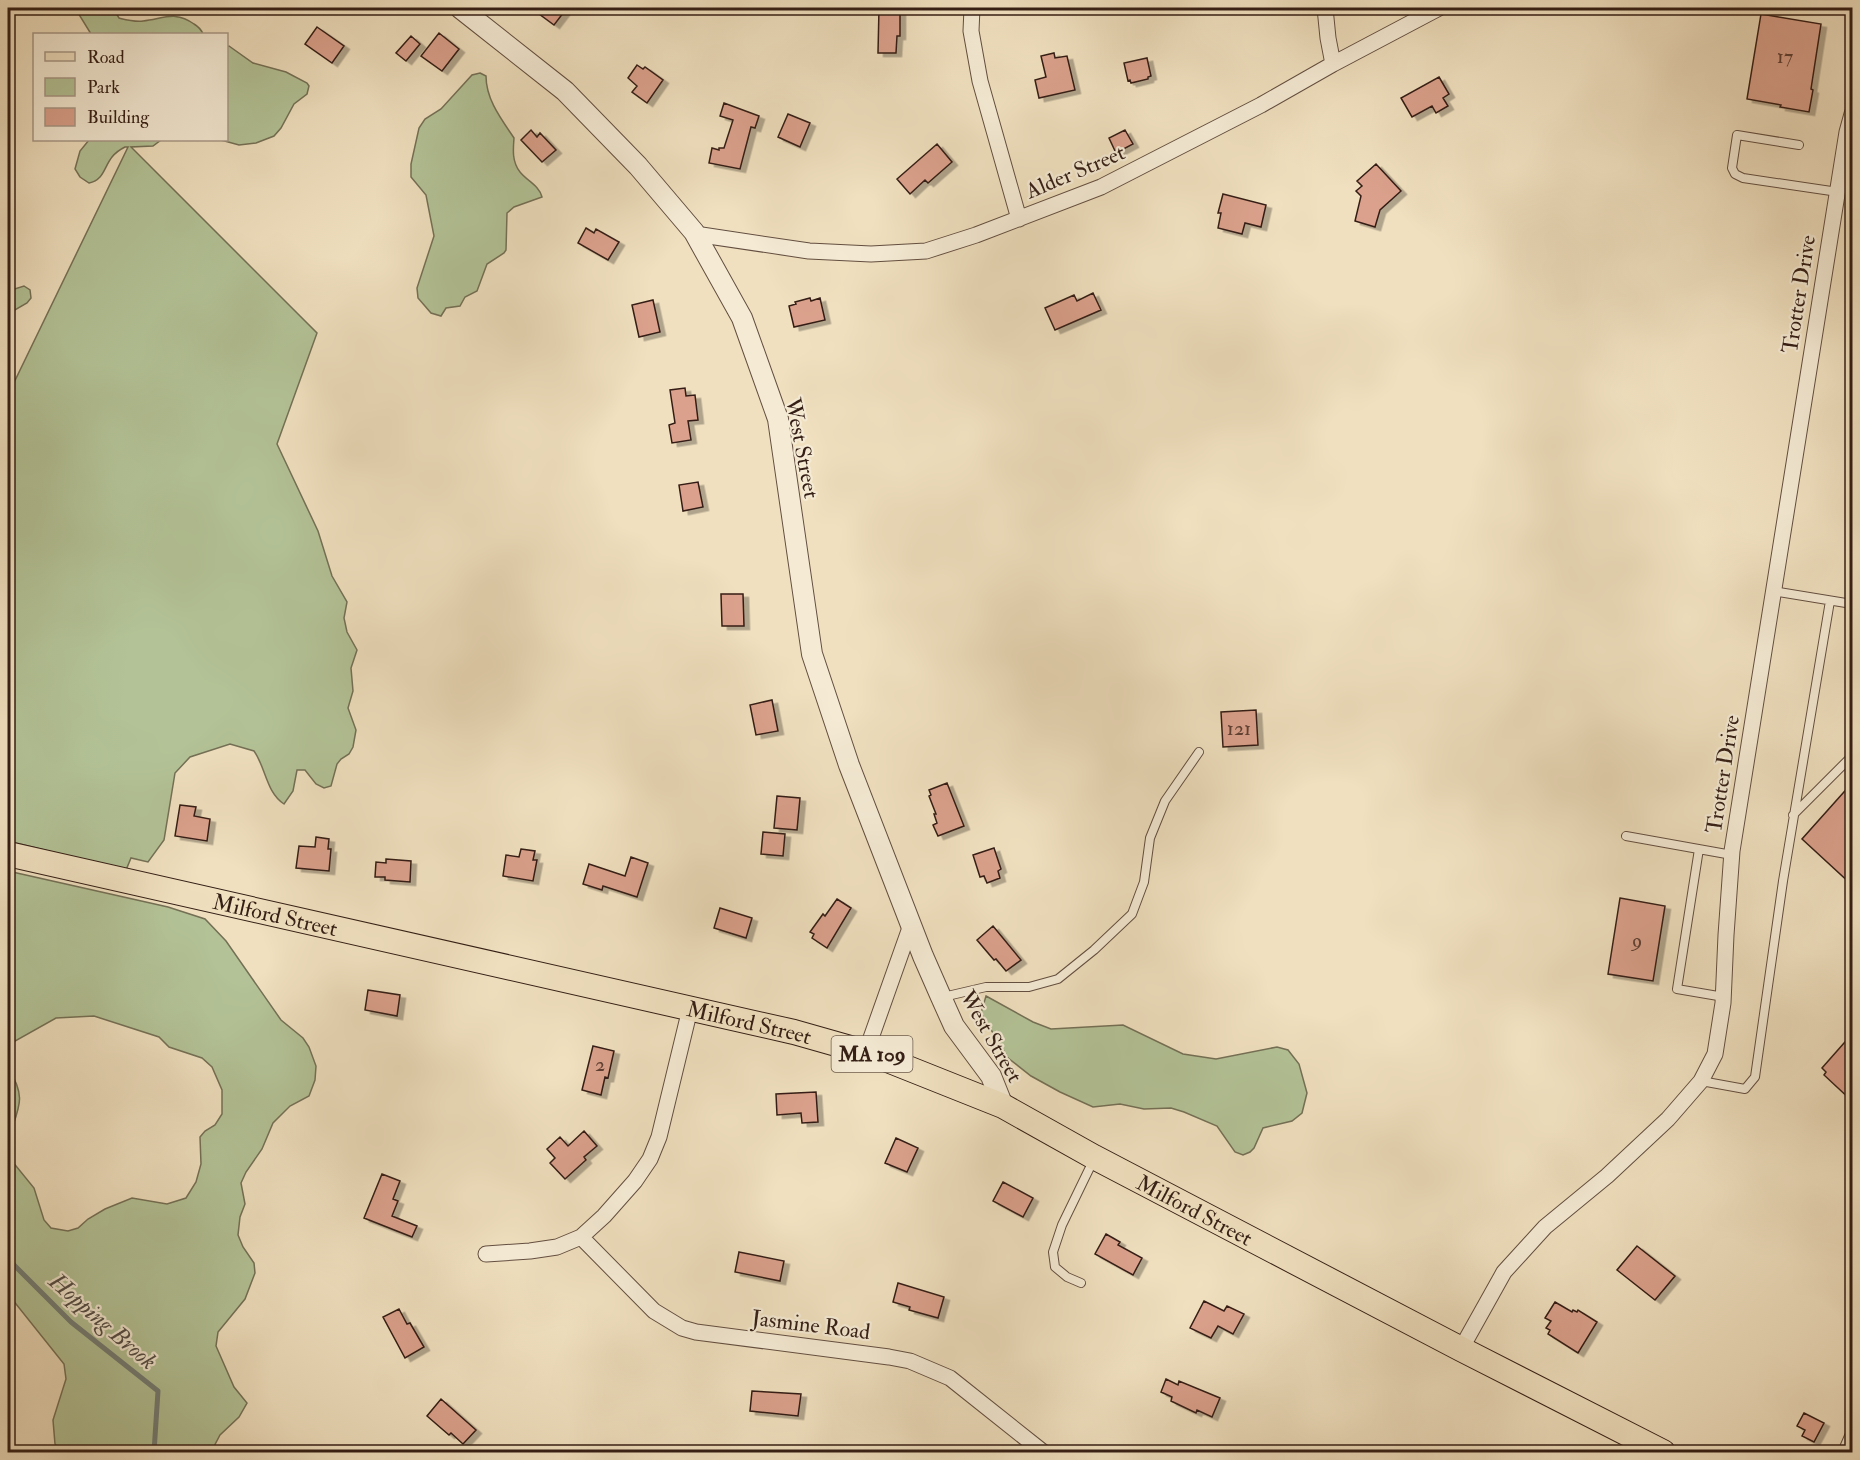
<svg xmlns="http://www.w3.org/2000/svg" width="1860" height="1460" viewBox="0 0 1860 1460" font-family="'IM FELL Double Pica',serif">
	<defs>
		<filter id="shadow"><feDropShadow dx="5.5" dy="3.5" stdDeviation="0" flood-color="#0004"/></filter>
	</defs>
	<rect width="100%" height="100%" fill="#f0e0bf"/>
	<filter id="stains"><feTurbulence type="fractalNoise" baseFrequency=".00333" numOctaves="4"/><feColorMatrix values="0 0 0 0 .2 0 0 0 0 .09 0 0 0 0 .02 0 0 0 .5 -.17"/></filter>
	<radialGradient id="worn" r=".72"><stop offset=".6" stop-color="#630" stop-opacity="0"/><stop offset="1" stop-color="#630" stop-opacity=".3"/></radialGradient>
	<path fill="#b3c397" stroke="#747056" stroke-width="1.5" d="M 75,8 L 113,8 L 119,18 C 127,20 134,22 143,21 C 163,19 175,10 194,24 C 199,27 201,29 203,34 L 91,34 Z
		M 229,46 L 253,63 L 286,72 L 307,83 L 309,86 L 307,94 L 294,104 L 281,128 L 274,136 L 256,143 L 239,145 L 221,140 L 226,140 L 226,47 Z
		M 480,73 L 486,76 C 486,100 502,120 514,138 C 513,150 512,162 520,172 C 527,181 539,185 542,197 L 514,207 L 507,213 L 506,250 L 504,253 L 487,264 L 477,291 L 465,297 L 460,306 L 446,308 L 441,316 L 431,313 L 418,298 L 417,288 L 434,236 L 426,195 L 411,177 L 411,164 L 419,128 L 425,119 L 441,109 L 472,75 Z
		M 89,140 L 161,140 L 153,146 L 131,147 L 317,333 L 277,444 L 318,531 L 332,576 L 347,602 L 344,618 L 347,632 L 357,650 L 351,668 L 353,691 L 348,708 L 356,730 L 353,747 L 349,754 L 341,759 L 337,764 L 331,786 L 324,788 L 316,784 L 305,770 L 297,770 L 293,791 L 284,804 C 266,792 266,768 254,751 L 230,744 L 190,757 L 175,773 L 164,840 L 148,862 L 131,858 L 126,870 L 8,841 L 8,395 L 128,147 L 125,147 C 121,149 116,152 112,157 C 104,167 104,180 89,183 L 80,177 L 75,169 L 80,151 Z
		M 24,286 L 30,290 L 31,298 L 27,303 L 8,314 L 8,291 Z
		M 8,871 L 168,907 L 205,919 L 226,941 L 281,1020 L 303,1038 L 309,1047 L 316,1066 L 315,1080 L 309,1096 L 290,1106 L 273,1123 L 262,1149 L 246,1172 L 241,1183 L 245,1204 L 240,1217 L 238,1235 L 243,1247 L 254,1263 L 255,1273 L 245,1299 L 218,1332 L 216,1346 L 234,1387 L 247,1403 L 239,1417 L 220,1435 L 211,1452 L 62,1452 L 55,1444 L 53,1420 L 66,1379 L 64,1364 L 8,1294 L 8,1156 L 34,1188 L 44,1220 L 51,1228 L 68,1231 L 78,1228 L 88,1219 L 105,1209 L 132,1198 L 167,1204 L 186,1198 L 196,1182 L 201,1164 L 200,1137 L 205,1131 L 215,1125 L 222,1114 L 222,1090 L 212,1067 L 202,1058 L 169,1047 L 159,1037 L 94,1016 L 56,1018 L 15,1041 L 8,1053 Z
		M 986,996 L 1033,1022 L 1051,1029 L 1123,1025 L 1183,1054 L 1216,1059 L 1277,1047 L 1288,1050 L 1299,1064 L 1307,1093 L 1302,1113 L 1292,1121 L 1263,1128 L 1254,1148 L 1250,1152 L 1243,1155 L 1235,1152 L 1217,1126 L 1184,1112 L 1171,1108 L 1144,1109 L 1120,1104 L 1093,1107 L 1060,1092 L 1031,1076 L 1008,1058 L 981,1013 Z
		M 8,1068 C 28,1099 18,1108 8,1140 Z"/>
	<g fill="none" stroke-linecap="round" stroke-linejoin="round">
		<path stroke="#727d76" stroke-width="5" d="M 8,1259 L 71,1322 L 158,1391 L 154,1452"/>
	</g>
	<path fill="#dba18c" stroke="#341e15" stroke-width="1.5" filter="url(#shadow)" d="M 531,8 L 567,8 L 554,25 Z
		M 879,8 L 900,8 L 900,36 L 897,36 L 896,53 L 878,53 Z
		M 1761,14 L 1821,24 L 1811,89 L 1813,90 L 1809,112 L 1780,107 L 1781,105 L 1747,99 Z
		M 317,27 L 344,46 L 332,63 L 305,44 Z
		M 439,33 L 459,49 L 442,71 L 421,56 Z
		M 411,36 L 420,44 L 406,61 L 396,53 Z
		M 1054,53 L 1055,58 L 1067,56 L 1075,90 L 1039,98 L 1035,80 L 1046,77 L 1041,56 Z
		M 1147,58 L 1151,76 L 1148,77 L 1148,79 L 1131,83 L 1130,80 L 1128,81 L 1124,63 Z
		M 637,65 L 643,69 L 645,67 L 663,80 L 647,103 L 632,92 L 637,86 L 628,78 Z
		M 1439,77 L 1449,94 L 1443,98 L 1448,106 L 1436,113 L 1432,106 L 1412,117 L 1401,98 Z
		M 724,103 L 759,116 L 755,128 L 751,127 L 740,169 L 709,163 L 712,148 L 719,150 L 719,148 L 724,148 L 733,120 L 720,116 Z
		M 788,114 L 810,123 L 800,147 L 778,137 Z
		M 531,130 L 537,137 L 540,133 L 556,150 L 542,162 L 521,140 Z
		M 1125,130 L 1133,144 L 1116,153 L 1109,138 Z
		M 937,144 L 952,162 L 928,183 L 925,180 L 910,194 L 897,179 Z
		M 1376,164 L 1401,191 L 1380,210 L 1375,227 L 1355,221 L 1361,196 L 1356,191 L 1362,186 L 1357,181 Z
		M 1223,194 L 1266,205 L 1261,227 L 1245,223 L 1242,234 L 1218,228 L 1221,213 L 1218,213 Z
		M 586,228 L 594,233 L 596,229 L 619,242 L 608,260 L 578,243 Z
		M 1093,293 L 1101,310 L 1055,330 L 1045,308 L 1074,295 L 1077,301 Z
		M 810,298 L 811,301 L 820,298 L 825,320 L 794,327 L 789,306 L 796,304 L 795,302 Z
		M 653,300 L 660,332 L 639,337 L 632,305 Z
		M 685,388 L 686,396 L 695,395 L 698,420 L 688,421 L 691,440 L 672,443 L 669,425 L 675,423 L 670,390 Z
		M 698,482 L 703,507 L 683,511 L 679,485 Z
		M 721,594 L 743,594 L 744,626 L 722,626 Z
		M 772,700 L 778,731 L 756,735 L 750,705 Z
		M 1256,710 L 1258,745 L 1223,747 L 1221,712 Z
		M 947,783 L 964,826 L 938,836 L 933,825 L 937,823 L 934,814 L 936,814 L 929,796 L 931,795 L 929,790 Z
		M 1852,783 L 1852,885 L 1802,839 Z
		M 777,796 L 800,798 L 797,830 L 774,828 Z
		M 180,805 L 196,807 L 194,816 L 210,819 L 207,841 L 175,836 Z
		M 763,832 L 785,834 L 783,856 L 761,854 Z
		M 316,837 L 329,839 L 328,849 L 331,849 L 329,871 L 296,868 L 299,846 L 315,847 Z
		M 994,848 L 1001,869 L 998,871 L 1000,878 L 987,883 L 984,876 L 980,877 L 973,855 Z
		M 521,849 L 535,851 L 533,860 L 537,860 L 533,881 L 503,876 L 506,855 L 519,857 Z
		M 631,857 L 648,863 L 637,897 L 603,886 L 602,890 L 583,884 L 589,864 L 625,876 Z
		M 386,859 L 411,861 L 410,882 L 385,880 L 385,877 L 375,877 L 376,862 L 386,863 Z
		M 1620,898 L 1665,906 L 1653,981 L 1608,974 Z
		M 837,899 L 851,908 L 827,948 L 812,938 L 814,934 L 810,932 L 823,914 L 825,916 Z
		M 720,908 L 752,918 L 746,938 L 714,928 Z
		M 993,926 L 1021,960 L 1006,971 L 996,959 L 994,960 L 977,940 Z
		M 368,990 L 400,995 L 397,1016 L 365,1010 Z
		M 1852,1034 L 1852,1101 L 1824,1075 L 1826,1072 L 1822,1068 Z
		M 593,1046 L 614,1051 L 608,1078 L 605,1077 L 601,1095 L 582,1090 Z
		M 816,1092 L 818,1122 L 802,1123 L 801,1113 L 777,1115 L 776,1094 Z
		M 584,1131 L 597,1146 L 584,1157 L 586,1160 L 565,1179 L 550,1163 L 555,1158 L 547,1149 L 560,1137 L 568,1146 Z
		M 896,1138 L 918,1148 L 907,1172 L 885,1163 Z
		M 382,1174 L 400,1181 L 393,1199 L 398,1201 L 392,1216 L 417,1226 L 412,1237 L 364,1218 Z
		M 1003,1182 L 1033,1198 L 1023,1217 L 993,1201 Z
		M 1106,1234 L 1120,1242 L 1118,1245 L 1142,1258 L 1133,1275 L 1095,1254 Z
		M 1637,1246 L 1675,1276 L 1655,1300 L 1617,1270 Z
		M 739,1252 L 784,1261 L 780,1281 L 735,1272 Z
		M 898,1283 L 944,1297 L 938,1318 L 909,1310 L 910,1307 L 893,1302 Z
		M 1204,1301 L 1224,1311 L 1227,1306 L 1244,1314 L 1233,1334 L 1218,1326 L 1211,1338 L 1190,1328 Z
		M 1555,1302 L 1572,1312 L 1573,1310 L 1577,1312 L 1578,1310 L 1597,1322 L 1578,1353 L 1548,1334 L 1550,1330 L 1546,1328 L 1551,1321 L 1545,1318 Z
		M 399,1309 L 407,1324 L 410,1323 L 424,1347 L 405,1358 L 383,1317 Z
		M 1166,1379 L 1178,1385 L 1179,1381 L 1220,1398 L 1212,1417 L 1197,1410 L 1196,1413 L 1171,1401 L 1172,1397 L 1161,1392 Z
		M 752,1391 L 801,1394 L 798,1416 L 750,1411 Z
		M 441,1399 L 476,1430 L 463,1444 L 451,1433 L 449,1435 L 427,1416 Z
		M 1804,1413 L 1824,1423 L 1814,1442 L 1802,1436 L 1805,1430 L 1797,1426 Z"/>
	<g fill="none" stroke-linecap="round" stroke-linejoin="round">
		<defs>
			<path id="service" d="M 1799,145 L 1737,135 L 1732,168 L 1735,174 L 1743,178 L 1838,192
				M 1773,591 L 1852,604
				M 1793,815 L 1852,756
				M 1626,836 L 1732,855
				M 1699,849 L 1677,989 L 1724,997
				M 943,997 L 986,987 L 1029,987 L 1058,979 L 1094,950 L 1132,914 L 1144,882 L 1150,838 L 1165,801 L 1199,752
				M 1701,1081 L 1745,1089 L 1755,1077 L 1783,881 L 1830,601
				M 1081,1283 L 1067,1277 L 1055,1267 L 1053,1252 L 1062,1225 L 1094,1159
				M 1842,1452 L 1852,1429"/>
			<path id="minor" d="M 972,8 L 971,31 L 980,81 L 1019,219
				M 1325,8 L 1328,38 L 1333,64
				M 695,234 L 809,251 L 871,254 L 926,251 L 976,235 L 1101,187 L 1261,105 L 1333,64 L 1439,8
				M 866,1052 L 911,925
				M 581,1237 L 654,1311 L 682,1328 L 696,1332 L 889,1357 L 910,1361 L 950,1378 L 1043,1452
				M 486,1254 L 530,1251 L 557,1247 L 581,1237 L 604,1216 L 635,1181 L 650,1159 L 659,1137 L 690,1009
				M 1461,1349 L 1504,1272 L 1545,1227 L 1607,1176 L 1668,1119 L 1701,1081 L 1715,1054 L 1723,1003 L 1726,935 L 1732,851 L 1847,132 L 1852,114"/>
			<path id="tertiary" d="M 460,8 L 565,91 L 638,166 L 694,232 L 742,318 L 778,419 L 812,654 L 849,765 L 923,956 L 941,997 L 954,1026 L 991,1076 L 1003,1106"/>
			<g id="primary">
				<path id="s1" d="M 8,854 L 794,1032 L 875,1055 L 1003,1106 L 1094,1157 L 1461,1349 L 1663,1452"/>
			</g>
		</defs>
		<use href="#service" stroke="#634e40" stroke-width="10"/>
		<use href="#minor" stroke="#634e40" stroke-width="17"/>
		<use href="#tertiary" stroke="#634e40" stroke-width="22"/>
		<use href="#primary" stroke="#341e15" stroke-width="26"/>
		<use href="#service" stroke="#f5ebd5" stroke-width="8"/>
		<use href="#minor" stroke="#f5ebd5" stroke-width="15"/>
		<use href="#tertiary" stroke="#f5ebd5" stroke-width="20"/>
		<use href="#primary" stroke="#f0e0bf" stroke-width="24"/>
	</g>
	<g text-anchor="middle" stroke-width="4.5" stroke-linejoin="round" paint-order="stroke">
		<g font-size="20" fill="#5e3f33">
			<text x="1785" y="63">17</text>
			<text x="1239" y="735">121</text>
			<text x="1637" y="947">9</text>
			<text x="600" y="1071">2</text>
		</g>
		<rect fill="#f5ebd5" stroke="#6e5c4f" stroke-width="1.5" x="831.5" y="1036" width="81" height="36" rx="4.5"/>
		<g font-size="21" font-weight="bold" fill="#341e15">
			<text x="872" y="1061">MA 109</text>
		</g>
		<g font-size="22" fill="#341e15" stroke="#f5ebd5">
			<text transform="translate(1075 171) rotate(-23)" y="8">Alder Street</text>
			<text transform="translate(1798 294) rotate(-81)" y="8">Trotter Drive</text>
			<text transform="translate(803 448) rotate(79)" y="8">West Street</text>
			<text transform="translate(1722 774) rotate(-81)" y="8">Trotter Drive</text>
			<text dy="8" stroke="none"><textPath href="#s1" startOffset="274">Milford Street</textPath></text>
			<text dy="8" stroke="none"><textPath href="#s1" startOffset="760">Milford Street</textPath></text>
			<text transform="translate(992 1036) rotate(60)" y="8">West Street</text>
			<text dy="8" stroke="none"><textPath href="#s1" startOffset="1246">Milford Street</textPath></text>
			<text transform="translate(811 1324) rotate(7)" y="8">Jasmine Road</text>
		</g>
		<g font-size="24" font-style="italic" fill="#534d46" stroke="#f5ebd5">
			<text transform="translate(103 1321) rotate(41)" y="8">Hopping Brook</text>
		</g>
	</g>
	<rect width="1860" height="1460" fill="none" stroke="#f0e0bf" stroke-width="30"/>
	<rect x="9" y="9" width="1842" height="1442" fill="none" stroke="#341e15" stroke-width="3"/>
	<rect x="15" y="15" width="1830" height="1430" fill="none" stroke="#341e15" stroke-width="1.5"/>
	<rect x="33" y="33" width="195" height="108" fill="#f5ebd5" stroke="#a89988" stroke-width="1.5"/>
	<rect x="45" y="52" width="30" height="9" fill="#f0e0bf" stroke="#a89988" stroke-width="1.5"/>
	<text x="87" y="63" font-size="18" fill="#341e15">Road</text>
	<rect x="45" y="78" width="30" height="18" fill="#b3c397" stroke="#a89988" stroke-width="1.5"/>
	<text x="87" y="93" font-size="18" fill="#341e15">Park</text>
	<rect x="45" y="108" width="30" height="18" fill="#dba18c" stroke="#a89988" stroke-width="1.5"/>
	<text x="87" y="123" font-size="18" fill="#341e15">Building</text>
	<rect width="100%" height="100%" filter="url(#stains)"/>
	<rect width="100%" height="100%" fill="url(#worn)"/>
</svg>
